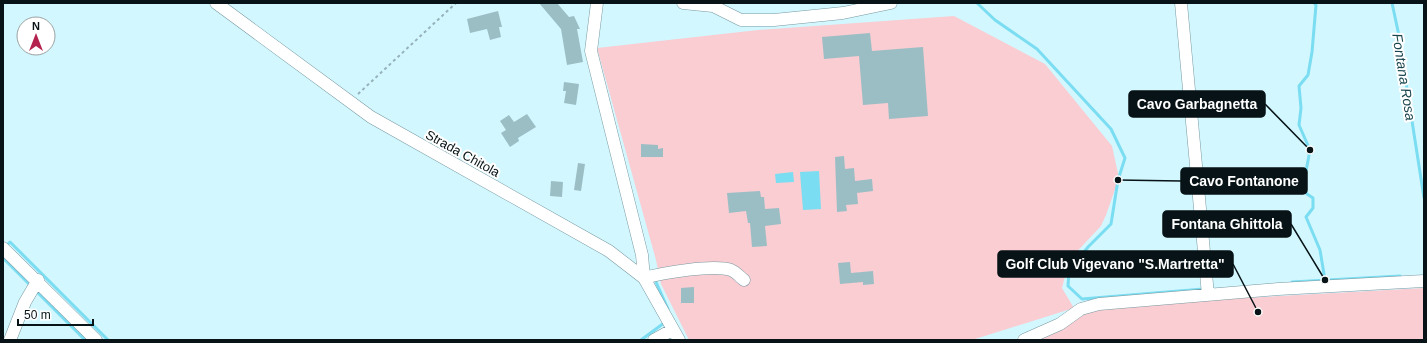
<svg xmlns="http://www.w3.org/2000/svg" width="1427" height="343" viewBox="0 0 1427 343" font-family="Helvetica,sans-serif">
	<rect width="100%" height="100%" fill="#d3f7ff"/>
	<path fill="#f9cdd2" d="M 954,16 L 1045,64 L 1112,146 L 1119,178 L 1106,215 L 1101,226 L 1069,260 L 1062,288 L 1074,308 L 972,340 L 689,340 L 661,284 L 656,260 L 597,48 L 758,30 Z
		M 1424,288 L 1424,340 L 1033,340 L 1083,314 L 1101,310 L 1209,300 Z"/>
	<path fill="#7bddf1" d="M 819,171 L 821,209 L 803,210 L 800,172 Z
		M 793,172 L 794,182 L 776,183 L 775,174 Z"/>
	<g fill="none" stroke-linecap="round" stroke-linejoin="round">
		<path stroke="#7bddf1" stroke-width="3" d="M 977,3 L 995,20 L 1037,49 L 1111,129 L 1125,158 L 1118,180 L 1111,224 L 1088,247 L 1069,271 L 1068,286 L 1082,299 L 1203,289
			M 1314,3 L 1316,5 L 1312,52 L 1308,75 L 1299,86 L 1301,108 L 1299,125 L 1310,150 L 1303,187 L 1307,194 L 1313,198 L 1313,208 L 1306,217 L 1320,250 L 1325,280
			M 1392,3 L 1398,31 L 1424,198
			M 7,245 L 10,242 L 108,340
			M 3,258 L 29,284
			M 656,282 L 668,309
			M 1292,282 L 1400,276
			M 36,291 L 85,340
			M 641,340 L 664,323"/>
	</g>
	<path fill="#9bbec5" d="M 539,3 L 557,3 L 569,17 L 574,16 L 580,29 L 577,29 L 583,62 L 567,65 L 561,29 Z
		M 498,11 L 502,27 L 499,27 L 501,37 L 490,40 L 487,29 L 470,33 L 467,19 Z
		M 870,33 L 872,51 L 923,47 L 928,116 L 889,119 L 888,103 L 863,105 L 859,56 L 824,59 L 822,37 Z
		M 564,82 L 579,84 L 576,105 L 564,103 L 566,91 L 563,91 Z
		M 527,114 L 536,127 L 518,138 L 519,141 L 510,147 L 501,133 L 506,130 L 500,121 L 509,115 L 514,122 Z
		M 641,144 L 658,145 L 658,149 L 663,148 L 663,157 L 641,157 Z
		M 844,156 L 845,169 L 854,168 L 855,181 L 872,179 L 873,191 L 857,193 L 858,204 L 846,205 L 847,211 L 837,212 L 835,157 Z
		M 578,163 L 585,164 L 581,191 L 574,190 Z
		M 551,181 L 563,182 L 562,197 L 550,196 Z
		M 760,191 L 761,197 L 764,197 L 765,209 L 779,208 L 781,224 L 765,226 L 767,246 L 752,247 L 750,223 L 748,223 L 746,211 L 729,213 L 727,193 Z
		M 850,262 L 851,273 L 873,271 L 874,284 L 863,285 L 863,282 L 840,284 L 838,263 Z
		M 694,287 L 694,303 L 681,303 L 681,288 Z"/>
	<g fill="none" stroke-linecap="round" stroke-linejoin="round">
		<defs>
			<path id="minor" d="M 216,3 L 371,117 L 609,251 L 644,278 L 679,340
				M 597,3 L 591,51 L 642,255 L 644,278
				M 683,3 L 713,6 L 741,20 L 774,20 L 843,13 L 891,3
				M 1181,3 L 1208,295
				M 3,248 L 96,340
				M 644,278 C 662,273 714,264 731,270 C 736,272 740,277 744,280
				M 10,340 L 25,302 L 38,280
				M 654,340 L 672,330
				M 1024,340 L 1060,324 L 1081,309 L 1099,304 L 1278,289 L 1424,281"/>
		</defs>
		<use href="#minor" stroke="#7899a1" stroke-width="13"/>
		<path stroke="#96b2b9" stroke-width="2" stroke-dasharray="3 3" stroke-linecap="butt" d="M 358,94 L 456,3"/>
		<use href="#minor" stroke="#fff" stroke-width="12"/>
	</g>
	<g text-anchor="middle" stroke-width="4" stroke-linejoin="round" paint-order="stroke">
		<g font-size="13" fill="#071316" stroke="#fff">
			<text transform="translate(463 153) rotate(29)" y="5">Strada Chitola</text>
		</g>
		<g font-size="14" font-style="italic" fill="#19464f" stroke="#fff">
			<text transform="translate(1404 77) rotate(81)" y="5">Fontana Rosa</text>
		</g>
	</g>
	<path fill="none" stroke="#071316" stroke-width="1.5" d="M1310 150L1265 104M1118 180L1181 181M1325 280L1291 224M1258 312L1233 264"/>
	<g fill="#071316" stroke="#fff" stroke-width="1.5">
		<circle cx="1310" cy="150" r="4"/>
		<circle cx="1118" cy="180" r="4"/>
		<circle cx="1325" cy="280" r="4"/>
		<circle cx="1258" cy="312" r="4"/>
	</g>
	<g fill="#071316" stroke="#071316" stroke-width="1.5">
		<rect x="1129" y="91" width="136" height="26" rx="4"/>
		<rect x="1181" y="168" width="126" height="26" rx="4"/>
		<rect x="1163" y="211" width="128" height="26" rx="4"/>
		<rect x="998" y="251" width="235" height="26" rx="4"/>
	</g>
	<g font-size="14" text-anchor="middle" font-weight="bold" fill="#fff">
		<text x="1197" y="109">Cavo Garbagnetta</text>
		<text x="1244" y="186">Cavo Fontanone</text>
		<text x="1227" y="229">Fontana Ghittola</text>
		<text x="1115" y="269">Golf Club Vigevano "S.Martretta"</text>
	</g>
	<rect width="1427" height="343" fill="none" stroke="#071316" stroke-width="8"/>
	<g transform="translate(36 36)"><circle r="19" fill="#ffffff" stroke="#9ca1a2"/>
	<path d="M0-3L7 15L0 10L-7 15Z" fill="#b4234f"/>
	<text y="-6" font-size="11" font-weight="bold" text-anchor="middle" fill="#071316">N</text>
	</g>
	<path d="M18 319v6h75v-6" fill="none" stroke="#071316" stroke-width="2"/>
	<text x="24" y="319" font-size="12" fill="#071316" stroke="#ffffff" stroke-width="3" paint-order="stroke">50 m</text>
</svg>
